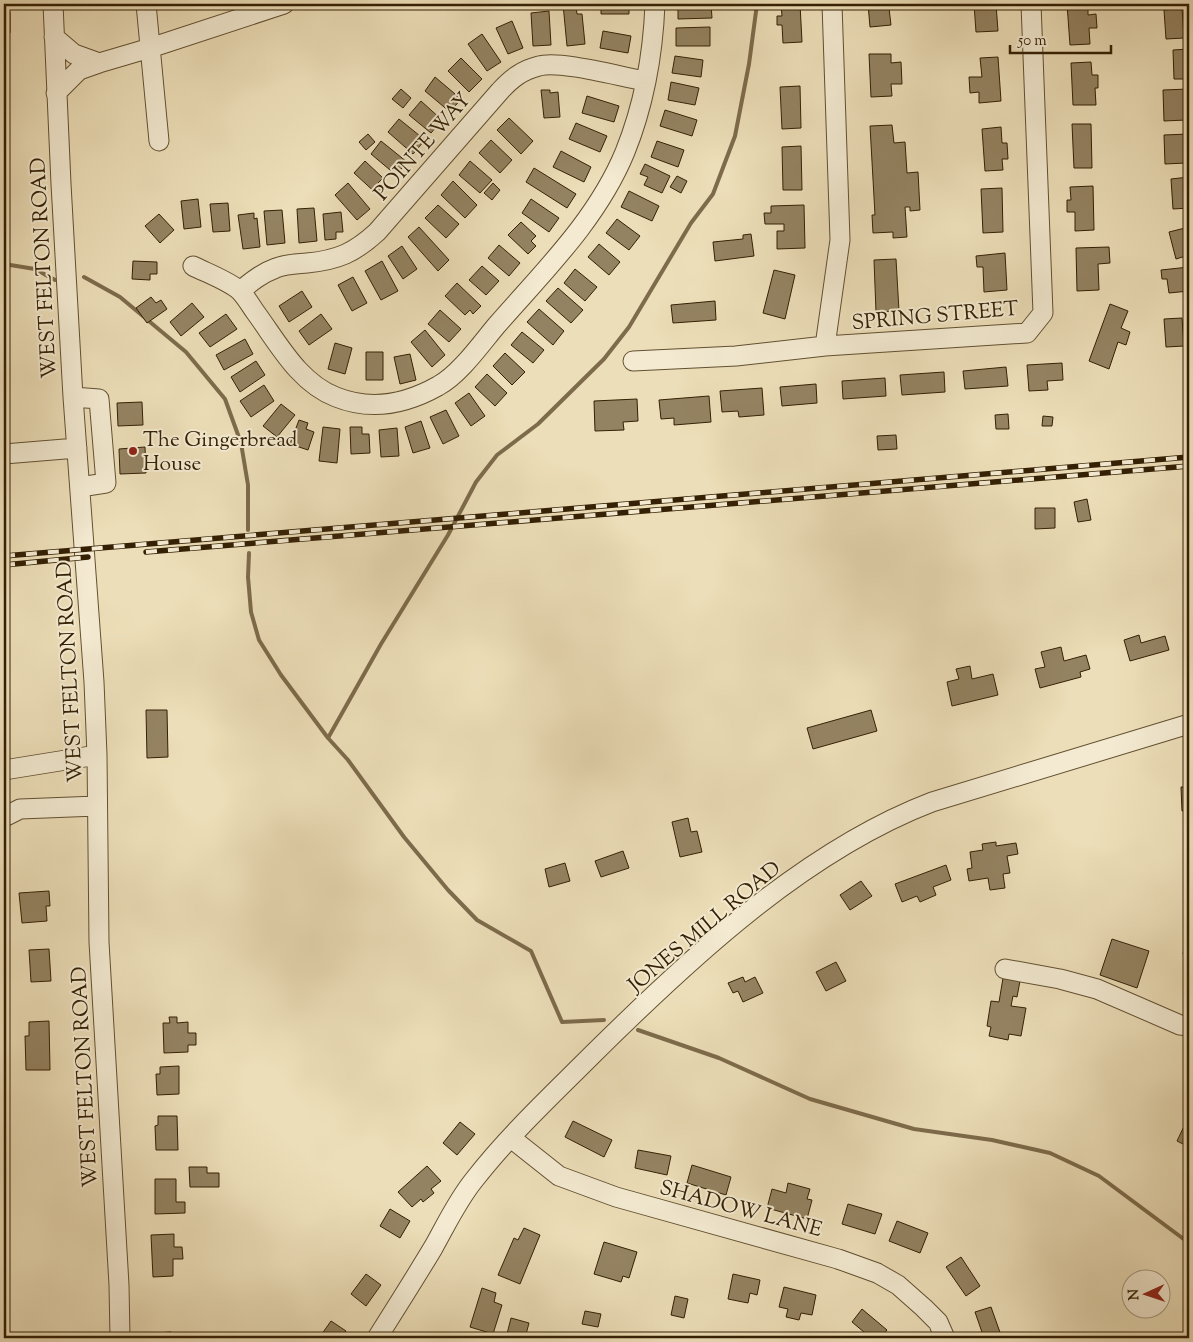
<svg xmlns="http://www.w3.org/2000/svg" width="1193" height="1342" viewBox="0 0 1193 1342" font-family="'Sorts Mill Goudy',serif">
	<rect width="100%" height="100%" fill="#ecdeb8"/>
	<filter id="stains"><feTurbulence type="fractalNoise" baseFrequency=".004" numOctaves="4"/><feColorMatrix values="0 0 0 0 .2 0 0 0 0 .09 0 0 0 0 .02 0 0 0 .5 -.17"/></filter>
	<radialGradient id="worn" r=".72"><stop offset=".6" stop-color="#630" stop-opacity="0"/><stop offset="1" stop-color="#630" stop-opacity=".3"/></radialGradient>
	<g fill="none" stroke-linecap="round" stroke-linejoin="round">
		<path stroke="#7d6b4b" stroke-width="4" d="M 4,264 L 35,269 L 55,280
			M 84,277 L 120,297 L 186,352 L 225,399 L 241,443 L 248,485 L 248,530
			M 249,553 L 248,577 L 251,612 L 259,640 L 281,675 L 328,738 L 348,760 L 404,837 L 448,890 L 477,920 L 531,951 L 562,1022 L 604,1020
			M 328,738 L 381,644 L 448,535 L 476,482 L 497,455 L 538,424 L 604,359 L 629,327 L 691,223 L 713,194 L 735,136 L 749,64 L 757,4
			M 638,1030 L 719,1058 L 810,1099 L 914,1129 L 992,1140 L 1050,1153 L 1099,1176 L 1189,1243"/>
	</g>
	<path fill="#948362" stroke="#342004" d="M 563,4 L 576,4 L 577,14 L 582,14 L 585,44 L 567,46 Z
		M 601,4 L 629,4 L 629,14 L 601,14 Z
		M 678,4 L 711,4 L 712,18 L 678,19 Z
		M 781,4 L 800,4 L 802,42 L 783,43 L 782,25 L 777,25 L 777,16 L 782,16 Z
		M 868,4 L 894,4 L 894,8 L 889,8 L 891,25 L 870,27 Z
		M 974,4 L 996,4 L 998,31 L 976,32 Z
		M 1067,4 L 1088,4 L 1088,15 L 1096,14 L 1097,28 L 1089,28 L 1090,44 L 1070,45 Z
		M 1182,8 L 1184,38 L 1166,39 L 1164,10 Z
		M 549,11 L 551,45 L 533,46 L 531,13 Z
		M 4,12 L 10,12 L 10,33 L 4,33 Z
		M 512,21 L 523,48 L 508,54 L 496,28 Z
		M 710,27 L 710,46 L 676,46 L 676,28 Z
		M 603,31 L 631,36 L 628,53 L 600,48 Z
		M 482,34 L 501,62 L 487,71 L 468,44 Z
		M 1189,49 L 1189,79 L 1174,79 L 1173,50 Z
		M 869,54 L 891,54 L 891,63 L 901,62 L 902,84 L 891,84 L 892,96 L 871,97 Z
		M 675,56 L 703,60 L 701,77 L 672,73 Z
		M 998,57 L 1001,101 L 979,103 L 979,92 L 970,93 L 969,77 L 982,77 L 980,58 Z
		M 461,58 L 482,79 L 469,92 L 448,71 Z
		M 1091,62 L 1092,75 L 1098,75 L 1098,88 L 1095,88 L 1096,105 L 1073,105 L 1071,63 Z
		M 435,77 L 461,99 L 450,112 L 425,91 Z
		M 671,82 L 699,88 L 695,105 L 668,100 Z
		M 800,86 L 801,128 L 782,129 L 780,87 Z
		M 401,89 L 411,98 L 403,108 L 392,99 Z
		M 1189,89 L 1189,104 L 1185,104 L 1186,120 L 1164,121 L 1163,90 Z
		M 541,90 L 550,90 L 550,93 L 558,92 L 560,117 L 544,118 Z
		M 587,96 L 619,106 L 614,122 L 582,113 Z
		M 421,101 L 442,120 L 431,133 L 409,115 Z
		M 665,110 L 697,120 L 692,136 L 660,126 Z
		M 509,118 L 533,141 L 521,154 L 497,130 Z
		M 399,119 L 425,140 L 413,154 L 388,132 Z
		M 576,123 L 607,136 L 600,152 L 569,139 Z
		M 1072,124 L 1091,124 L 1092,168 L 1074,168 Z
		M 892,125 L 894,143 L 905,142 L 907,173 L 918,172 L 920,210 L 910,211 L 910,207 L 905,207 L 907,237 L 893,238 L 893,232 L 873,233 L 872,215 L 875,215 L 870,126 Z
		M 1001,127 L 1002,143 L 1007,143 L 1008,159 L 1002,159 L 1003,170 L 985,171 L 982,129 Z
		M 368,134 L 375,142 L 366,150 L 359,142 Z
		M 1189,134 L 1189,147 L 1185,147 L 1186,163 L 1165,164 L 1164,135 Z
		M 491,140 L 512,160 L 500,173 L 479,153 Z
		M 381,141 L 407,162 L 396,175 L 371,154 Z
		M 657,141 L 684,150 L 678,167 L 651,157 Z
		M 801,146 L 802,190 L 783,190 L 782,147 Z
		M 561,151 L 591,167 L 584,182 L 553,167 Z
		M 365,161 L 383,178 L 378,183 L 385,189 L 379,196 L 354,173 Z
		M 470,161 L 492,180 L 480,193 L 459,175 Z
		M 645,164 L 670,176 L 662,193 L 644,185 L 648,177 L 640,174 Z
		M 534,168 L 576,194 L 567,208 L 526,182 Z
		M 677,176 L 687,181 L 681,193 L 670,187 Z
		M 1189,177 L 1189,208 L 1173,209 L 1171,179 Z
		M 453,181 L 477,205 L 465,218 L 441,195 Z
		M 348,183 L 370,209 L 357,220 L 335,195 Z
		M 493,183 L 500,190 L 492,200 L 484,193 Z
		M 1093,186 L 1094,230 L 1075,231 L 1075,212 L 1067,212 L 1067,200 L 1071,200 L 1070,187 Z
		M 1002,188 L 1003,232 L 983,233 L 981,189 Z
		M 629,191 L 659,206 L 652,221 L 621,207 Z
		M 198,199 L 201,227 L 184,229 L 181,201 Z
		M 531,199 L 559,218 L 549,232 L 522,213 Z
		M 228,203 L 230,231 L 213,232 L 210,204 Z
		M 438,205 L 459,224 L 446,238 L 425,218 Z
		M 804,205 L 805,248 L 777,249 L 777,231 L 784,231 L 784,224 L 765,224 L 764,213 L 771,213 L 771,206 Z
		M 314,208 L 317,241 L 299,243 L 297,209 Z
		M 282,210 L 285,243 L 267,245 L 264,211 Z
		M 341,212 L 343,232 L 336,232 L 336,239 L 325,240 L 323,214 Z
		M 254,213 L 254,219 L 257,218 L 260,247 L 243,249 L 238,215 Z
		M 159,214 L 174,230 L 160,243 L 145,226 Z
		M 617,219 L 640,236 L 629,250 L 606,233 Z
		M 521,222 L 536,236 L 531,241 L 536,246 L 528,254 L 508,235 Z
		M 419,227 L 449,260 L 438,271 L 408,237 Z
		M 1189,227 L 1189,255 L 1176,259 L 1169,232 Z
		M 751,234 L 754,256 L 715,261 L 713,242 L 743,239 L 743,235 Z
		M 599,244 L 620,262 L 609,275 L 588,257 Z
		M 499,245 L 520,263 L 509,276 L 488,258 Z
		M 402,246 L 417,269 L 403,279 L 388,256 Z
		M 1109,247 L 1110,263 L 1098,264 L 1099,290 L 1077,291 L 1076,248 Z
		M 1005,253 L 1007,290 L 984,292 L 983,267 L 977,267 L 976,256 Z
		M 896,259 L 899,311 L 876,312 L 874,260 Z
		M 133,261 L 157,262 L 157,274 L 150,274 L 150,280 L 132,279 Z
		M 382,261 L 398,291 L 381,300 L 365,271 Z
		M 482,266 L 499,281 L 486,295 L 469,280 Z
		M 1189,267 L 1189,291 L 1169,293 L 1167,279 L 1162,279 L 1161,270 Z
		M 575,269 L 597,287 L 585,301 L 564,283 Z
		M 774,270 L 795,275 L 785,319 L 763,313 Z
		M 353,277 L 367,303 L 352,311 L 338,285 Z
		M 457,283 L 481,306 L 473,314 L 470,310 L 465,315 L 445,296 Z
		M 558,288 L 583,310 L 571,323 L 546,301 Z
		M 302,291 L 312,307 L 289,322 L 279,306 Z
		M 151,297 L 156,303 L 161,300 L 167,309 L 147,323 L 136,308 Z
		M 715,301 L 716,320 L 673,323 L 671,305 Z
		M 192,303 L 204,317 L 181,336 L 170,322 Z
		M 1110,304 L 1128,311 L 1121,328 L 1130,332 L 1126,345 L 1118,342 L 1109,369 L 1089,361 Z
		M 539,309 L 564,331 L 553,345 L 527,322 Z
		M 440,310 L 461,329 L 449,342 L 428,324 Z
		M 226,314 L 237,329 L 210,347 L 199,333 Z
		M 321,314 L 332,329 L 309,345 L 299,331 Z
		M 1182,318 L 1184,346 L 1166,347 L 1164,319 Z
		M 425,330 L 445,355 L 432,367 L 411,342 Z
		M 522,332 L 544,350 L 533,363 L 511,345 Z
		M 245,339 L 253,354 L 224,370 L 216,355 Z
		M 335,343 L 352,348 L 345,374 L 328,369 Z
		M 366,352 L 383,352 L 383,380 L 366,380 Z
		M 505,353 L 525,372 L 512,385 L 493,366 Z
		M 410,354 L 416,380 L 400,384 L 394,357 Z
		M 256,361 L 265,375 L 240,392 L 231,377 Z
		M 1062,363 L 1063,380 L 1047,381 L 1048,390 L 1029,391 L 1027,365 Z
		M 1006,367 L 1008,386 L 965,389 L 963,371 Z
		M 944,372 L 945,392 L 902,395 L 900,375 Z
		M 487,374 L 507,393 L 495,406 L 475,387 Z
		M 885,378 L 886,396 L 843,399 L 842,381 Z
		M 816,384 L 817,403 L 782,406 L 780,387 Z
		M 264,385 L 274,401 L 251,417 L 240,401 Z
		M 762,388 L 764,415 L 739,417 L 738,411 L 722,412 L 720,391 Z
		M 469,393 L 485,416 L 471,426 L 455,403 Z
		M 709,396 L 711,422 L 674,425 L 674,418 L 661,419 L 659,400 Z
		M 637,399 L 638,421 L 623,422 L 624,430 L 595,431 L 594,401 Z
		M 142,402 L 143,425 L 118,426 L 117,403 Z
		M 281,404 L 295,415 L 277,437 L 263,426 Z
		M 446,410 L 459,436 L 443,444 L 430,417 Z
		M 1008,414 L 1009,429 L 996,429 L 995,415 Z
		M 1043,416 L 1053,417 L 1052,426 L 1042,426 Z
		M 299,420 L 308,423 L 306,429 L 314,432 L 308,450 L 290,444 Z
		M 421,421 L 430,448 L 413,453 L 405,427 Z
		M 323,427 L 340,429 L 337,463 L 319,461 Z
		M 350,427 L 362,427 L 362,434 L 369,434 L 370,453 L 351,454 Z
		M 397,428 L 399,456 L 381,457 L 379,430 Z
		M 896,435 L 897,449 L 878,450 L 877,436 Z
		M 145,447 L 146,473 L 120,474 L 119,449 Z
		M 1087,499 L 1091,520 L 1078,522 L 1074,502 Z
		M 1035,508 L 1055,508 L 1055,528 L 1035,529 Z
		M 1139,635 L 1141,643 L 1165,636 L 1169,650 L 1130,661 L 1124,640 Z
		M 1061,647 L 1064,661 L 1086,655 L 1090,669 L 1080,672 L 1081,677 L 1040,688 L 1035,669 L 1045,667 L 1041,652 Z
		M 970,666 L 972,679 L 993,674 L 998,695 L 952,706 L 947,682 L 959,679 L 956,669 Z
		M 146,710 L 167,710 L 168,757 L 147,758 Z
		M 871,710 L 877,731 L 813,749 L 807,728 Z
		M 1181,787 L 1189,787 L 1189,824 L 1187,824 L 1187,811 L 1182,811 Z
		M 688,818 L 691,832 L 697,831 L 702,852 L 680,857 L 672,822 Z
		M 996,842 L 996,846 L 1016,843 L 1018,854 L 1007,856 L 1010,873 L 1003,874 L 1005,888 L 990,890 L 988,878 L 969,881 L 967,869 L 972,868 L 970,852 L 983,850 L 982,844 Z
		M 623,851 L 629,868 L 601,877 L 595,861 Z
		M 565,863 L 570,881 L 549,887 L 545,869 Z
		M 946,865 L 951,880 L 933,887 L 936,895 L 920,902 L 917,896 L 902,902 L 895,884 Z
		M 861,881 L 872,896 L 850,910 L 840,895 Z
		M 49,891 L 50,906 L 46,906 L 47,921 L 22,923 L 19,893 Z
		M 1189,923 L 1189,944 L 1185,943 Z
		M 1112,939 L 1149,951 L 1137,988 L 1100,975 Z
		M 1185,944 L 1189,945 L 1189,955 L 1183,954 Z
		M 49,949 L 51,981 L 31,982 L 29,950 Z
		M 836,962 L 846,981 L 826,991 L 816,972 Z
		M 743,977 L 745,982 L 755,977 L 763,993 L 743,1002 L 738,991 L 733,993 L 728,983 Z
		M 1003,978 L 1020,981 L 1017,997 L 1013,996 L 1011,1006 L 1026,1008 L 1021,1036 L 1009,1034 L 1008,1040 L 989,1036 L 991,1027 L 987,1026 L 991,1001 L 999,1002 Z
		M 169,1017 L 177,1017 L 177,1023 L 188,1022 L 188,1033 L 196,1033 L 196,1045 L 188,1045 L 188,1052 L 164,1053 L 163,1023 L 170,1023 Z
		M 49,1021 L 50,1070 L 26,1070 L 25,1036 L 29,1036 L 29,1022 Z
		M 179,1066 L 179,1094 L 157,1095 L 156,1074 L 160,1074 L 160,1067 Z
		M 158,1116 L 177,1116 L 178,1150 L 156,1150 L 155,1126 L 158,1125 Z
		M 573,1121 L 612,1140 L 604,1157 L 565,1137 Z
		M 460,1122 L 475,1134 L 457,1155 L 443,1143 Z
		M 1186,1122 L 1189,1124 L 1189,1147 L 1177,1141 Z
		M 638,1150 L 671,1156 L 667,1175 L 635,1168 Z
		M 692,1165 L 731,1177 L 726,1195 L 687,1183 Z
		M 427,1166 L 441,1181 L 431,1189 L 434,1193 L 423,1202 L 421,1199 L 412,1207 L 398,1192 Z
		M 189,1167 L 207,1167 L 207,1173 L 219,1173 L 219,1187 L 190,1187 Z
		M 155,1179 L 176,1179 L 176,1202 L 185,1202 L 185,1213 L 155,1214 Z
		M 788,1183 L 810,1189 L 807,1199 L 812,1200 L 807,1219 L 767,1208 L 772,1189 L 786,1193 Z
		M 848,1204 L 882,1214 L 875,1234 L 842,1224 Z
		M 390,1209 L 410,1221 L 400,1238 L 380,1226 Z
		M 897,1221 L 928,1233 L 920,1253 L 889,1241 Z
		M 524,1228 L 540,1235 L 520,1284 L 498,1275 L 514,1238 L 518,1240 Z
		M 174,1234 L 174,1247 L 182,1247 L 183,1259 L 173,1259 L 173,1276 L 153,1277 L 151,1235 Z
		M 604,1242 L 637,1252 L 629,1278 L 623,1276 L 621,1282 L 594,1274 Z
		M 961,1257 L 980,1286 L 966,1296 L 946,1267 Z
		M 366,1274 L 381,1285 L 366,1306 L 351,1294 Z
		M 733,1274 L 760,1280 L 757,1295 L 750,1293 L 748,1303 L 728,1299 Z
		M 784,1287 L 816,1295 L 812,1315 L 801,1313 L 799,1320 L 786,1317 L 788,1309 L 779,1307 Z
		M 482,1288 L 496,1293 L 494,1302 L 502,1305 L 493,1334 L 470,1327 Z
		M 675,1296 L 688,1299 L 684,1318 L 671,1315 Z
		M 991,1307 L 1002,1338 L 984,1338 L 975,1312 Z
		M 862,1309 L 887,1330 L 880,1338 L 871,1338 L 852,1322 Z
		M 585,1311 L 601,1314 L 598,1327 L 582,1324 Z
		M 511,1318 L 529,1323 L 525,1338 L 507,1334 Z
		M 331,1321 L 346,1331 L 341,1338 L 319,1338 Z
		M 171,1332 L 171,1338 L 156,1338 L 156,1333 Z"/>
	<g fill="none" stroke-linecap="round" stroke-linejoin="round">
		<defs>
			<path id="minor" d="M 53,4 L 61,184 L 73,397 L 94,682 L 97,755 L 99,942 L 119,1285 L 120,1338
				M 146,4 L 159,141
				M 54,37 L 74,54 L 99,63 L 79,70 L 56,93
				M 99,63 L 150,48 L 284,4
				M 193,266 C 207,273 229,281 240,291 C 246,297 251,306 256,313 C 278,343 299,383 336,397 C 371,411 406,404 438,386 C 459,375 481,344 496,326 C 543,272 597,220 625,152 C 644,105 653,55 655,4
				M 240,291 C 251,282 262,273 276,268 C 286,264 297,264 307,263 C 338,260 354,253 377,232 L 500,91 C 511,79 522,70 539,66 C 560,60 621,77 646,81
				M 825,346 L 840,240 L 832,4
				M 633,361 L 736,356 L 825,346 L 1027,333 L 1043,313 L 1031,4
				M 73,397 L 99,399 L 106,483 L 80,487
				M 4,454 L 77,448
				M 4,770 L 97,755
				M 4,817 L 20,809 L 97,806
				M 1005,969 L 1060,979 L 1097,989 L 1180,1025 L 1189,1026
				M 511,1138 L 559,1176 L 616,1197 L 838,1259 L 877,1273 L 898,1285 L 924,1308 L 938,1322 L 945,1338
				M 377,1338 C 396,1308 415,1278 433,1248 C 446,1225 457,1201 474,1180 C 509,1135 552,1095 593,1054 C 689,959 804,851 932,802 L 1189,724"/>
		</defs>
		<use href="#minor" stroke="#625031" stroke-width="21"/>
		<use href="#minor" stroke="#f3ead1" stroke-width="19"/>
		<defs>
			<path id="rail" d="M 146,552 L 1189,466
				M 4,556 L 1189,457
				M 4,565 L 88,557"/>
		</defs>
		<use href="#rail" stroke="#342004" stroke-width="5.5"/>
		<use href="#rail" stroke="#f3ead1" stroke-width="4" stroke-dasharray="11" stroke-linecap="butt"/>
	</g>
	<circle fill="#8f2418" stroke="#f3ead1" stroke-width="2" cx="133" cy="451" r="5"/>
	<g text-anchor="middle" stroke-width="4" stroke-linejoin="round" paint-order="stroke">
		<g font-size="21" fill="#342004" stroke="#f3ead1">
			<text transform="translate(422 146) rotate(-49)" y="7">POINTE WAY</text>
			<text transform="translate(43 268) rotate(-93)" y="7">WEST FELTON ROAD</text>
			<text transform="translate(935 315) rotate(-5)" y="7">SPRING STREET</text>
			<text transform="translate(69 672) rotate(-93)" y="7">WEST FELTON ROAD</text>
			<text transform="translate(704 926) rotate(-40)" y="7">JONES MILL ROAD</text>
			<text transform="translate(84 1077) rotate(-93)" y="7">WEST FELTON ROAD</text>
			<text transform="translate(741 1208) rotate(15)" y="7">SHADOW LANE</text>
		</g>
		<g font-size="21" fill="#342004" stroke="#f3ead1" text-anchor="start">
			<text x="143" y="446">The Gingerbread<tspan x="143" dy="24">House</tspan></text>
		</g>
	</g>
	<rect width="1193" height="1342" fill="none" stroke="#ecdeb8" stroke-width="20"/>
	<rect x="5" y="5" width="1183" height="1332" fill="none" stroke="#342004" stroke-width="2.5"/>
	<rect x="10" y="10" width="1173" height="1322" fill="none" stroke="#342004"/>
	<g transform="translate(1146 1294) rotate(267)"><circle r="24" fill="#f3ead1" stroke="#a7997f"/>
	<path d="M0-4L9 19L0 12L-9 19Z" fill="#8f2418"/>
	<text y="-8" font-size="14" font-weight="bold" text-anchor="middle" fill="#342004">N</text>
	</g>
	<path d="M1010 45v8h101v-8" fill="none" stroke="#342004" stroke-width="2.5"/>
	<text x="1018" y="45" font-size="15" fill="#342004" stroke="#f3ead1" stroke-width="4" paint-order="stroke">50 m</text>
	<rect width="100%" height="100%" filter="url(#stains)"/>
	<rect width="100%" height="100%" fill="url(#worn)"/>
</svg>
